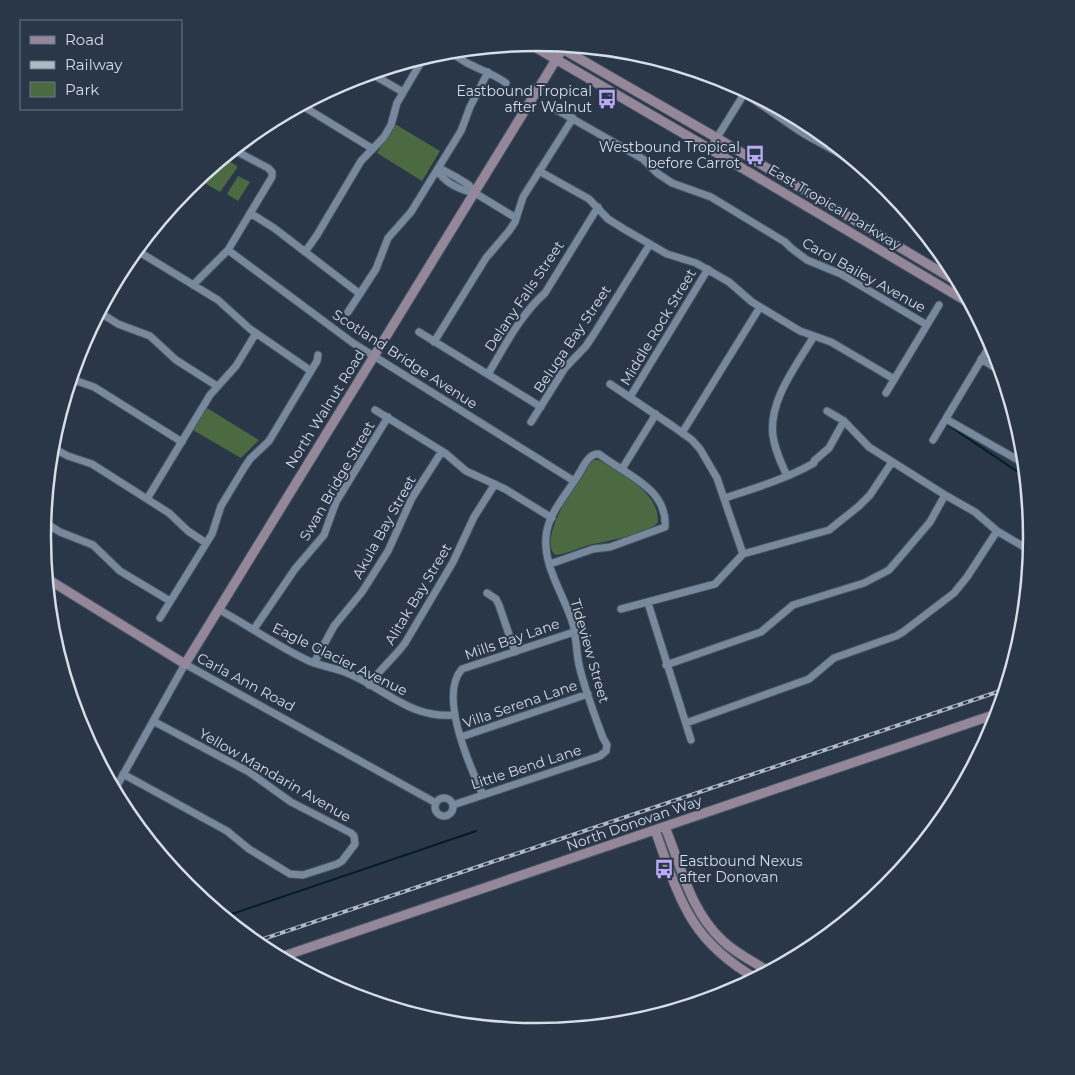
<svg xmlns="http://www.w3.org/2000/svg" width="1075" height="1075" viewBox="0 0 1075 1075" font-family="Montserrat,sans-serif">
	<rect width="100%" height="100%" fill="#293749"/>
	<path fill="#4c6a42" d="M 395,124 L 440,151 L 422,181 L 377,153 Z
		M 224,158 L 237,166 L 237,168 L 220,192 L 198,179 Z
		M 238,176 L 250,182 L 238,201 L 227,194 Z
		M 207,408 L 259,440 L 241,458 L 193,430 Z
		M 593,460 L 599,460 C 621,474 659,491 658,522 C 652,533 603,542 589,545 C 578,548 567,554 555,555 C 537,537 579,479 590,462 Z"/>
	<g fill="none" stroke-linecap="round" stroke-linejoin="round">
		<path stroke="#001f22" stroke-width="2" d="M 948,425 L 1027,478
			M 223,917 L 476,831"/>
		<defs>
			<path id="street" d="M 451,51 C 466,67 489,70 506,83
				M 370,73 L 403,92
				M 713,76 C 744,91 770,111 798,130 C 816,142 842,152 857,167 L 863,168
				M 301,105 L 373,149
				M 557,110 L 643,159 L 657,173 L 672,183 L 711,197 L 785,242 L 791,248 L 807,260 L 841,274 L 927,325
				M 710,149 L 744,94
				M 437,170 L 443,170 L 456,177 L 469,185 L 475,193 L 516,218
				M 437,170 C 445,183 460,190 475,193
				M 539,171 L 589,199 L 608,219 L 624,229 L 667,254 L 696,263 L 729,282 L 752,302 L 800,331 L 831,342 L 894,379
				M 250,213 L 274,228 L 360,294
				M 915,223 L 916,222
				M 136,250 L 218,300 L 250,329 L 311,371
				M 228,250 L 353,343 L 574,481
				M 305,252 L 317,235 L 361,161 L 384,137 L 391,125 L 397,103 L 424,57
				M 193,285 L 228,250 L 272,177 L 272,172 L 268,168 L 234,150
				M 99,312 L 118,324 L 150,336 L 176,360 L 217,386
				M 348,312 L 376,269 L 388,238 L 411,212 L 461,131 L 470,107 L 488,72
				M 419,332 L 541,407
				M 434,342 L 486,258 L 509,231 L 515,222 L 523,197 L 573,118
				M 981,359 L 1002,372
				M 488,374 C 505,346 520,315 545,293 L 598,207
				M 71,379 L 94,387 L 182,442
				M 610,384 L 674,427 L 692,440 L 700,449 L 717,478 L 743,554
				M 886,393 L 939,305
				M 630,397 L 708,269
				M 375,410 L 445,453 L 466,471 L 505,489 L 552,518
				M 827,411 L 844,421 L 869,447 L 945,495 L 975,512 L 997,531 L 1031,551
				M 946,419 L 1025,464
				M 531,422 L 565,368 L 586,346 L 594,334 L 650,244
				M 682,433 L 760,307
				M 933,440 L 992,342
				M 51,447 L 68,456 L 92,464 L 169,513 L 188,531 L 206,543
				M 622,469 L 656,414
				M 787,476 C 781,463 775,450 773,436 C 768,401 797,365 814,336
				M 725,498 C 755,488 786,479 814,463 L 814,461 L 829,448 L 844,421
				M 147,499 L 210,395 L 236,366 L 256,333
				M 44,522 L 60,532 L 93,545 L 120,571 L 170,601
				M 487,593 L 496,599 L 499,605 L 515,652
				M 648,603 L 691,740
				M 218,609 C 249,626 277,646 309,661 C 321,666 334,668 345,672 C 385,688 409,719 455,715
				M 621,609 L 715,584 L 743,554 L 829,530 L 859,506 L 870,495 L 892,462
				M 160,618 L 212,534 L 221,506 L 244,468 L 250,459 L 269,441 L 317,361 L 318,355
				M 254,629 L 295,569 L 324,535 L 336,502 L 388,417
				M 314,663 L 334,626 L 362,592 L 388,551 L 412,498 L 442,451
				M 666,665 L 761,632 L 793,605 L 864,583 L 889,570 L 930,522 L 945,495
				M 369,685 C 379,670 394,658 405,643 L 453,562 L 474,517 L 495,484
				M 686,723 L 809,679 L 834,658 L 896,636 L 903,632 L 954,593 L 967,577 L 997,531
				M 461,737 L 588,694
				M 123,774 L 227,831 L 249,849 L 290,874 L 303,875 L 337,864 L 342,861 L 355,844 L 354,836 L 351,833 L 291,802 L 249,772 L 153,721
				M 114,791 L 185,664 L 436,803
				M 483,795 C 470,767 438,695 462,669 L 574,632
				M435 807a9 9 0 1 1 18 0a9 9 0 1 1-18 0Z
				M 453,805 L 600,756 L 606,751 L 607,745 L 603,738 C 595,716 586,693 580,669 C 576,655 577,639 573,624 C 564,594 540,563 547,530 C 551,511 567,493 577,477 C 583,468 588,453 599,454 C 624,474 668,488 665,527 L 610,547 L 593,549 L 550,564
				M 181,880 L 191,886 L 203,900"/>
			<path id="secondary" d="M 528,43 L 710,149 L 971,304
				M 554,44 L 717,138 L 961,284
				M 46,578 L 185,664 L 565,45
				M 948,814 L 951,809
				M 665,827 C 681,866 690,910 722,940 C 735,953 754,962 770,972
				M 655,830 C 680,900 689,940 757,979
				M 278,958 L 999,713"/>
		</defs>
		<use href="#street" stroke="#485363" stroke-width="9"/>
		<use href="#secondary" stroke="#485363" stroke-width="11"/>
		<use href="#street" stroke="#78899e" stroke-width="7"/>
		<use href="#secondary" stroke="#94879a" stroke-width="9"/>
		<defs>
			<path id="rail" d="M 254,942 L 1006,689"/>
		</defs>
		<use href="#rail" stroke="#afb9c5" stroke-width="4"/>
		<use href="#rail" stroke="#293749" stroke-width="2" stroke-dasharray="5.5" stroke-linecap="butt"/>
	</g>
	<defs>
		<symbol id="bus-bare" viewBox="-9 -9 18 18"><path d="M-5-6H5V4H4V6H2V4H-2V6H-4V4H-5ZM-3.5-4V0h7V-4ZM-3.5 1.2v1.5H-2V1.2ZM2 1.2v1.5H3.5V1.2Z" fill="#baaaf6" stroke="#293749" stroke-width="2.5" paint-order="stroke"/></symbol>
	</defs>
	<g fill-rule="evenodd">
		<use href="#bus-bare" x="593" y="85" width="28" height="28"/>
		<use href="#bus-bare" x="741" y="141" width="28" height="28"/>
		<use href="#bus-bare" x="650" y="855" width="28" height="28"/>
	</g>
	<g text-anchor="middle" stroke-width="4" stroke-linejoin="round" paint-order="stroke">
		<g font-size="14" fill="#d4dde8" stroke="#293749" text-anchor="end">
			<text x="592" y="96">Eastbound Tropical<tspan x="592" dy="16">after Walnut</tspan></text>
			<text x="740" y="152">Westbound Tropical<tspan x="740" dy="16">before Carrot</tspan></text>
			<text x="679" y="866" text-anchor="start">Eastbound Nexus<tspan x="679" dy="16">after Donovan</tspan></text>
		</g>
		<g font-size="14" fill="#d4dde8" stroke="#293749">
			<text transform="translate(835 207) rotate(31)" y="5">East Tropical Parkway</text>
			<text transform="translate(864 275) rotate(29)" y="5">Carol Bailey Avenue</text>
			<text transform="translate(524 296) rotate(-56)" y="5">Delany Falls Street</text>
			<text transform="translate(658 327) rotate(-59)" y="5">Middle Rock Street</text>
			<text transform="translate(572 339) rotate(-56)" y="5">Beluga Bay Street</text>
			<text transform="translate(405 359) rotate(33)" y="5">Scotland Bridge Avenue</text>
			<text transform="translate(325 409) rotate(-58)" y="5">North Walnut Road</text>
			<text transform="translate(337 481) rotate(-60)" y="5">Swan Bridge Street</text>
			<text transform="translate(384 527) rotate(-61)" y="5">Akula Bay Street</text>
			<text transform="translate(418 594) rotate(-59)" y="5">Alitak Bay Street</text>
			<text transform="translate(512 639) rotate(-19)" y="5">Mills Bay Lane</text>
			<text transform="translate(590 651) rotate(74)" y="5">Tideview Street</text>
			<text transform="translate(340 659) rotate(26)" y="5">Eagle Glacier Avenue</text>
			<text transform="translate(246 682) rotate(28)" y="5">Carla Ann Road</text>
			<text transform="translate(520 704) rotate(-19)" y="5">Villa Serena Lane</text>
			<text transform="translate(526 767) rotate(-18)" y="5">Little Bend Lane</text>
			<text transform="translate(275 775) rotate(30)" y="5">Yellow Mandarin Avenue</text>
			<text transform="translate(634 823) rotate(-19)" y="5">North Donovan Way</text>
		</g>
	</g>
	<path d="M0 0H1075V1075H0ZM51 537a486 486 0 1 1 972 0a486 486 0 1 1-972 0Z" fill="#293749" fill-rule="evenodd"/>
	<path fill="none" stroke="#d4dde8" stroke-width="2.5" d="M51 537a486 486 0 1 1 972 0a486 486 0 1 1-972 0Z"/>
	<rect x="20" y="20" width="162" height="90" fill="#293749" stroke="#6d7989"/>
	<rect x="30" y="36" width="25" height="8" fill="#94879a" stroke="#6d7989"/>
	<text x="65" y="45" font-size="15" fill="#d4dde8">Road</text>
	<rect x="30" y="61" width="25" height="8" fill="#afb9c5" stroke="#6d7989"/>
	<text x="65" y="70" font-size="15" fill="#d4dde8">Railway</text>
	<rect x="30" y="82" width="25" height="15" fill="#4c6a42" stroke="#6d7989"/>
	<text x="65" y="95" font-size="15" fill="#d4dde8">Park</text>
</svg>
